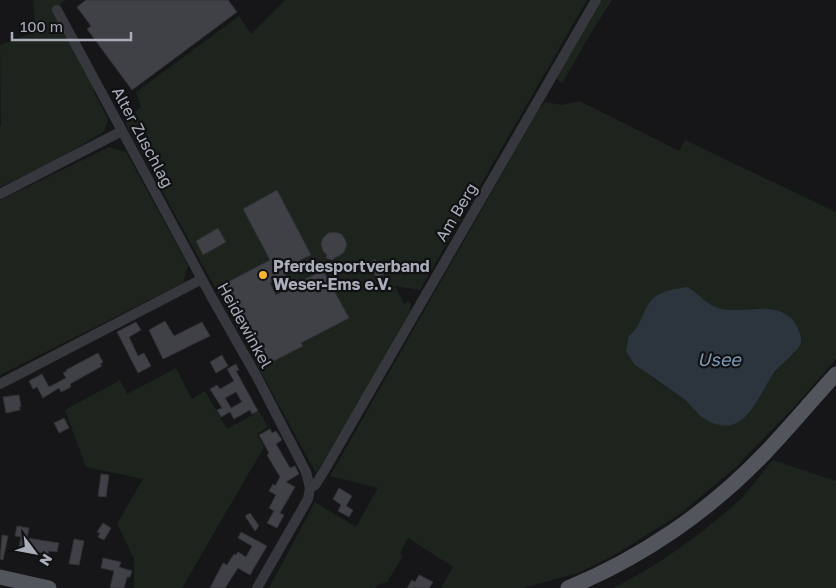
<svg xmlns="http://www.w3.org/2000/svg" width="836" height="588" viewBox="0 0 836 588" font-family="'Golos Text',sans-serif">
	<rect width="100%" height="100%" fill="#161619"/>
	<path fill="#1c241d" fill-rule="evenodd" d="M 33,0 L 66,0 L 59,6 L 94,89 L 93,90 L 108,119 L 104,132 L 49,164 L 0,187 L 0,126 L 1,125 L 0,45 L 36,32 Z
		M 285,0 L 587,0 L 420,290 L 395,286 L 404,304 L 409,301 L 411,304 L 410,311 L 368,386 L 316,473 L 124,121 L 141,107 L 136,92 L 239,16 L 251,34 Z
		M 601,0 L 612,0 L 589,36 L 562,84 L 556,78 Z
		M 579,101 L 679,151 L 685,140 L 836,212 L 836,359 L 795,406 L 736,467 L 680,514 L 618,553 L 578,573 L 523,588 L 441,588 L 453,567 L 408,538 L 400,553 L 403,556 L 387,582 L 377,585 L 375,588 L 269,588 L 315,502 L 356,527 L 378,488 L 330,476 L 539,109 L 546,102 L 562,105 ZM 693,290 C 697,294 701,299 705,302 C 719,312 742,312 757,308 L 796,352 L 782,363 L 763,389 L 696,413 L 692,406 L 684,399 L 651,377 L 629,336 C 640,327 644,316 650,303 Z
		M 109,147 L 126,152 L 188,265 L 183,283 L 0,375 L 0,200 Z
		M 176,368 L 192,399 L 205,391 L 227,429 L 259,411 L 268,427 L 257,434 L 264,447 L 182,588 L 134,588 L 134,559 L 117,524 L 143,479 L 86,467 L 65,410 L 120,380 L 127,394 Z
		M 773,460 L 836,481 L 836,588 L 613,588 C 656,567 697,537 733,506 C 748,493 760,475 773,460 Z"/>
	<path fill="#2c353d" d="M 687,287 C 698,292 705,304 718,308 C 743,315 769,300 791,318 C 796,323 802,335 801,342 C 799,352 781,363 774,373 C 755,400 744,443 703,418 C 696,413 691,405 684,399 L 634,364 L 626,351 L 629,336 C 642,325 641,314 650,302 C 658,291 674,289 687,287 Z"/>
	<path fill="#404146" stroke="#303035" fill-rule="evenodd" d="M 86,0 L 228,0 L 237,12 L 132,90 L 87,29 L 91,26 L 77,7 Z
		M 277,190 L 311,255 L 300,260 L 303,266 L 270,283 L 276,295 L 323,270 L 349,318 L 301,343 L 303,346 L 268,364 L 253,335 L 250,336 L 246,328 L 249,326 L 226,283 L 270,260 L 243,209 Z
		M 218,228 L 226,242 L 203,255 L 196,241 Z
		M 334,232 L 341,234 L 345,239 L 347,245 L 344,252 L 339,256 L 334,258 L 333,260 L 326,258 L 327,255 L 323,251 L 321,244 L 323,238 L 328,233 Z
		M 375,259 L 384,274 L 377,278 L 368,263 Z
		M 165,321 L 174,336 L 202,322 L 210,336 L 163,359 L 149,330 Z
		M 136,322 L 141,330 L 129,337 L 138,356 L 144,353 L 151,366 L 138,373 L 117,332 Z
		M 98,353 L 103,362 L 100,364 L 102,366 L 70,384 L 71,387 L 61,392 L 59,388 L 43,398 L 37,387 L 33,389 L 29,381 L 42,374 L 49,387 L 66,378 L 63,373 L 67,371 L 66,370 Z
		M 222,355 L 228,366 L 216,373 L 210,362 Z
		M 236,364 L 239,370 L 236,371 L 258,411 L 252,414 L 250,410 L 234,419 L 230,412 L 221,417 L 217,410 L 222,408 L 210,389 L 217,385 L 220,389 L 234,381 L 227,369 ZM 236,392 L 242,402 L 231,408 L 225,398 Z
		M 19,395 L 21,407 L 19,407 L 20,410 L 6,413 L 3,397 Z
		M 64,418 L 69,428 L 59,433 L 54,423 Z
		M 270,429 L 272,433 L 276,431 L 282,440 L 276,444 L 290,468 L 295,466 L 299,474 L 286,482 L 295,487 L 280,513 L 284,515 L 277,528 L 267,523 L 274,511 L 269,508 L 276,495 L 269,491 L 273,484 L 275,486 L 280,477 L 267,455 L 269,453 L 259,435 Z
		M 101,474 L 109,475 L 106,497 L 98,496 Z
		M 339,488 L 352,496 L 346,506 L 353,510 L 349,517 L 338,511 L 341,505 L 333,499 Z
		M 250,513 L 259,526 L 255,531 L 245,516 Z
		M 103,523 L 111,528 L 104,540 L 98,537 L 100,533 L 97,532 Z
		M 17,526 L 29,528 L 27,538 L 59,543 L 57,552 L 49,551 L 48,554 L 27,550 L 27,553 L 18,551 L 21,537 L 15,536 Z
		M 241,532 L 267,546 L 250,575 L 238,568 L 225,588 L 210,588 L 223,563 L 227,565 L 234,554 L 236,555 L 238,552 L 246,557 L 252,546 L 238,538 Z
		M 2,535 L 8,536 L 3,560 L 0,559 Z
		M 74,539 L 84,541 L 79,565 L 69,564 Z
		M 103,558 L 121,562 L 119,567 L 132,571 L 130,577 L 127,577 L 124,588 L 110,588 L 114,571 L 101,568 Z
		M 419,575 L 433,582 L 429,588 L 407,588 L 412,580 L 415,582 Z"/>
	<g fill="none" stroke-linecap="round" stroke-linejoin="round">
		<path stroke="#37383e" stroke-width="10" d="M 57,10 L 211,296 L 257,377 L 306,472 L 310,488 L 308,499 L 257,588
			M 0,194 L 122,131
			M 0,384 L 202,279
			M 310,488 L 316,484 L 324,471 L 596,0"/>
		<path stroke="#53555d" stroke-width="15" d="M 0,577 L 49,588
			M 568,588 C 641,558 710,511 765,453 C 789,428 812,400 836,374"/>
	</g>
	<circle fill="#f6b631" stroke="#111114" stroke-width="2" cx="263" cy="275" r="5"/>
	<g text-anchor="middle" stroke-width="4.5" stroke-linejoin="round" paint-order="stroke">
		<g font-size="16" fill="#a8adb9" stroke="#111114">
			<text transform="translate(143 137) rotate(62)" y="6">Alter Zuschlag</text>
			<text transform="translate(456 212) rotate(-59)" y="6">Am Berg</text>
			<text transform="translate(245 325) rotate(61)" y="6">Heidewinkel</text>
		</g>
		<g font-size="16" font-weight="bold" fill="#a8adb9" stroke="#111114" text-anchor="start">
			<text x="273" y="272">Pferdesportverband<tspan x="273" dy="18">Weser-Ems e.V.</tspan></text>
		</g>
		<g font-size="18" font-style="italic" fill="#7f9bb4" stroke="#111114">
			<text x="719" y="366">Usee</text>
		</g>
	</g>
	<g transform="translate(35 553) rotate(122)" stroke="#111114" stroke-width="4" paint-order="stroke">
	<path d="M0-4L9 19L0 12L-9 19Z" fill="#a8adb9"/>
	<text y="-8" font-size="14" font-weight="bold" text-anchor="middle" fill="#a8adb9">N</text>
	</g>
	<path d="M12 32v8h119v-8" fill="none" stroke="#a8adb9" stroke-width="2.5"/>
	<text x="20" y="32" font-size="15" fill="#a8adb9" stroke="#111114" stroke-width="4" paint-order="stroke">100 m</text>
</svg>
